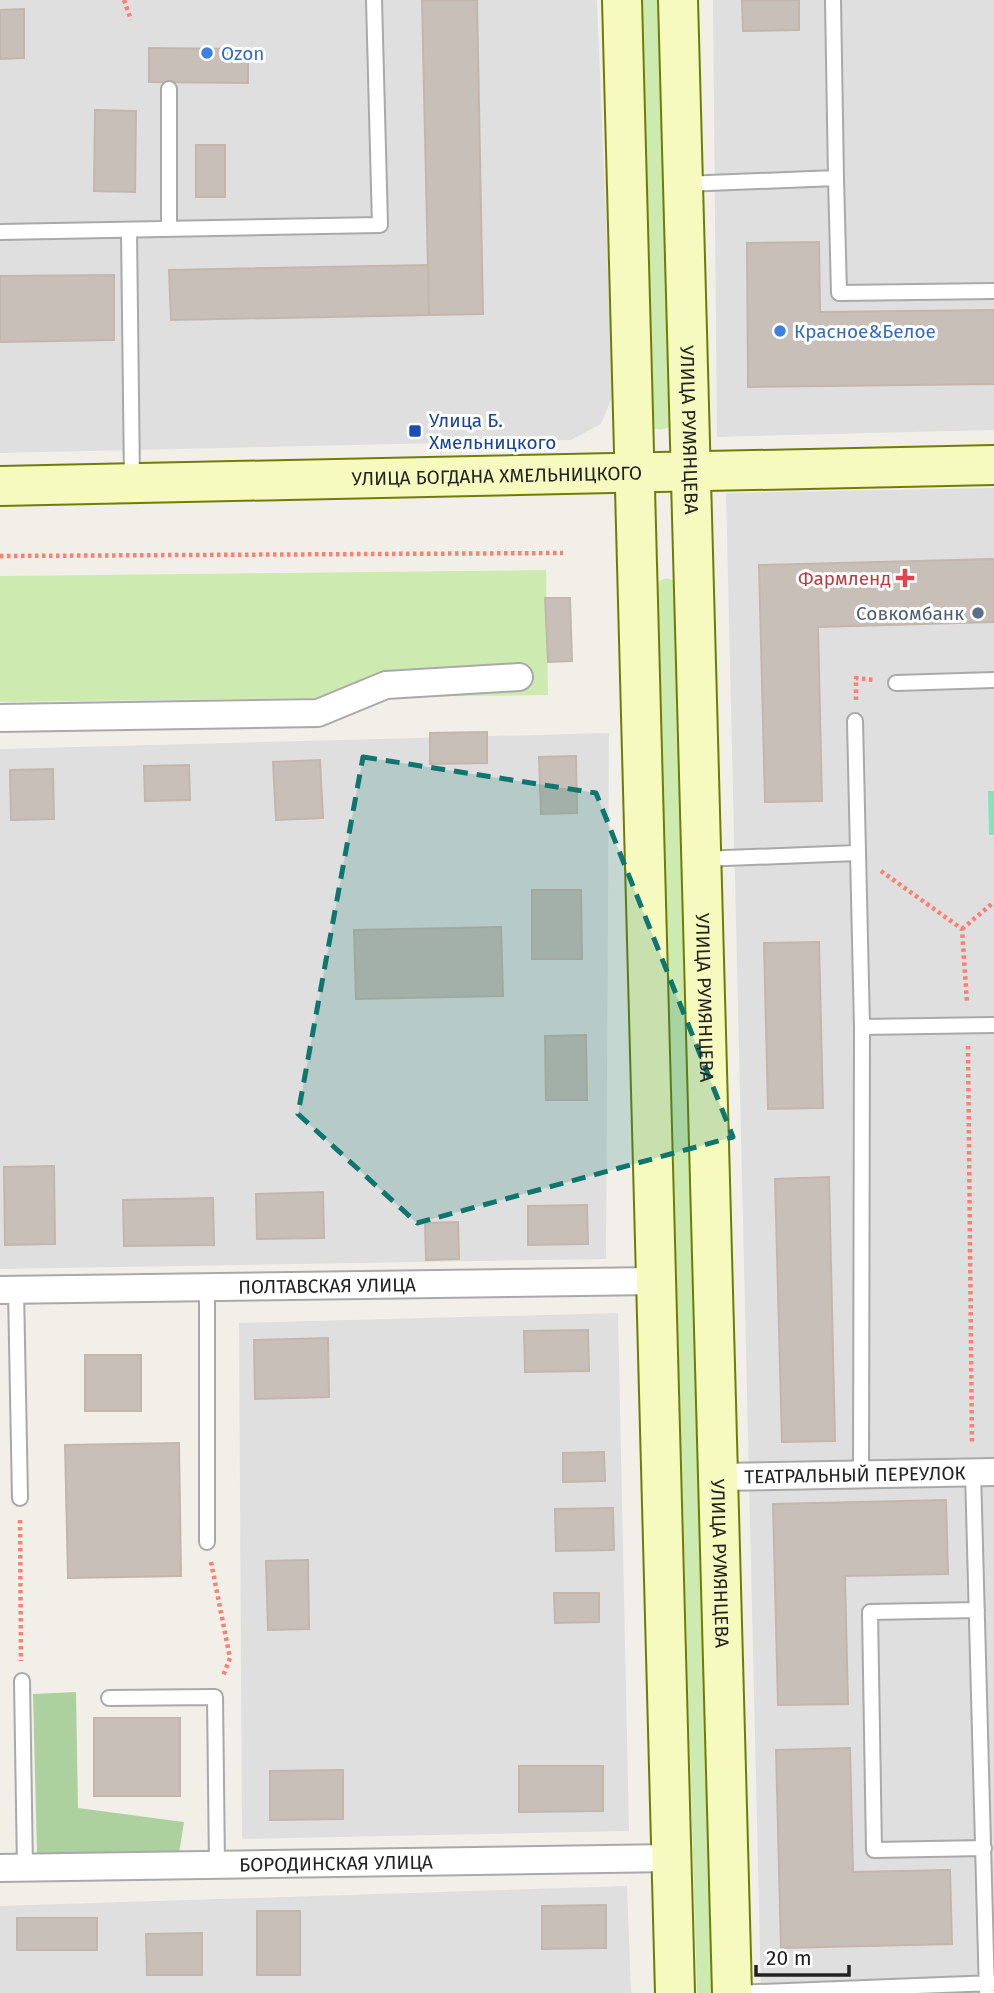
<svg xmlns="http://www.w3.org/2000/svg" width="994" height="1993" viewBox="0 0 994 1993" font-family="'Fira Sans',sans-serif">
	<rect width="100%" height="100%" fill="#f2efe9"/>
	<path fill="#e0dfdf" d="M 0,0 L 597,0 L 613,395 L 601,424 L 571,440 L 0,453 Z
		M 713,0 L 994,0 L 994,430 L 717,437 Z
		M 994,488 L 994,1993 L 761,1993 L 726,493 Z
		M 609,733 L 606,1259 L 0,1269 L 0,749 Z
		M 618,1313 L 629,1831 L 242,1839 L 239,1323 Z
		M 627,1886 L 631,1993 L 0,1993 L 0,1906 Z"/>
	<path fill="#cdebb0" d="M 636,0 L 660,0 L 673,424 C 665,431 657,431 648,425 Z
		M 546,570 L 548,695 L 0,702 L 0,576 Z
		M 667,578 L 675,581 L 716,1993 L 697,1993 L 656,589 L 659,581 Z"/>
	<path fill="#add19e" d="M 76,1692 L 78,1808 L 184,1822 L 179,1854 L 37,1853 L 33,1694 Z"/>
	<path fill="#88e0be" d="M 988,791 L 994,791 L 994,835 L 989,835 Z"/>
	<path fill="#c7bfb8" stroke="#c4b6ab" stroke-width="2" d="M 422,0 L 477,0 L 483,314 L 429,315 Z
		M 742,0 L 799,0 L 799,30 L 743,31 Z
		M 24,9 L 24,58 L 0,59 L 0,10 Z
		M 149,48 L 248,49 L 248,83 L 149,82 Z
		M 95,110 L 136,111 L 135,192 L 94,191 Z
		M 196,145 L 225,145 L 225,197 L 196,197 Z
		M 819,242 L 820,312 L 994,310 L 994,384 L 748,387 L 747,243 Z
		M 428,265 L 429,315 L 171,320 L 169,270 Z
		M 114,275 L 114,340 L 0,342 L 0,276 Z
		M 994,559 L 994,622 L 818,627 L 822,801 L 765,802 L 759,565 Z
		M 545,598 L 570,598 L 572,661 L 548,662 Z
		M 487,732 L 487,763 L 430,764 L 430,733 Z
		M 576,756 L 577,813 L 541,814 L 539,757 Z
		M 320,760 L 323,818 L 276,820 L 273,762 Z
		M 189,765 L 190,800 L 145,801 L 144,766 Z
		M 53,769 L 54,819 L 11,820 L 10,770 Z
		M 532,890 L 581,890 L 582,959 L 532,959 Z
		M 501,927 L 503,996 L 356,999 L 354,930 Z
		M 819,942 L 823,1108 L 768,1109 L 764,943 Z
		M 586,1035 L 587,1100 L 546,1100 L 545,1036 Z
		M 54,1166 L 55,1244 L 5,1245 L 4,1167 Z
		M 829,1177 L 835,1441 L 782,1442 L 775,1179 Z
		M 323,1192 L 324,1238 L 257,1239 L 256,1194 Z
		M 213,1198 L 214,1245 L 124,1246 L 123,1200 Z
		M 587,1205 L 588,1244 L 528,1245 L 528,1206 Z
		M 458,1222 L 459,1259 L 426,1260 L 425,1223 Z
		M 588,1330 L 589,1371 L 525,1372 L 524,1331 Z
		M 328,1338 L 329,1397 L 255,1399 L 254,1340 Z
		M 85,1355 L 141,1355 L 141,1411 L 85,1411 Z
		M 179,1443 L 181,1576 L 68,1578 L 65,1445 Z
		M 604,1452 L 605,1481 L 563,1482 L 563,1453 Z
		M 946,1500 L 948,1574 L 845,1576 L 848,1704 L 778,1705 L 773,1504 Z
		M 613,1508 L 614,1550 L 556,1551 L 555,1509 Z
		M 308,1560 L 309,1629 L 268,1630 L 266,1561 Z
		M 554,1593 L 599,1593 L 599,1622 L 555,1623 Z
		M 94,1718 L 180,1718 L 180,1796 L 94,1796 Z
		M 850,1748 L 853,1872 L 950,1870 L 952,1944 L 781,1948 L 776,1750 Z
		M 519,1766 L 603,1766 L 603,1811 L 519,1812 Z
		M 343,1770 L 343,1819 L 270,1820 L 270,1771 Z
		M 606,1905 L 606,1948 L 542,1949 L 542,1906 Z
		M 257,1911 L 300,1911 L 300,1975 L 257,1975 Z
		M 17,1918 L 97,1918 L 97,1950 L 17,1950 Z
		M 202,1933 L 202,1975 L 147,1975 L 146,1934 Z"/>
	<g fill="none" stroke-linecap="round" stroke-linejoin="round">
		<defs>
			<path id="service" d="M 169,89 L 169,229
				M 836,178 L 839,293 L 994,291
				M 684,184 L 836,178 L 833,0
				M 129,230 L 132,480
				M 0,232 L 380,225 L 374,0
				M 896,683 L 994,680
				M 855,721 L 862,1027 L 861,1474
				M 701,859 L 857,853
				M 862,1027 L 994,1025
				M 207,1288 L 207,1542
				M 16,1290 L 20,1498
				M 973,1472 L 987,1993
				M 977,1610 L 870,1612 L 874,1850 L 984,1848
				M 22,1681 L 25,1868
				M 109,1698 L 215,1697 L 217,1866
				M 733,1993 L 994,1983"/>
			<g id="minor">
				<path d="M 0,718 L 318,713 L 386,685 L 519,677"/>
				<path id="s1" d="M 0,1290 L 655,1281"/>
				<path id="s2" d="M 717,1477 L 994,1472"/>
				<path id="s3" d="M 0,1868 L 671,1858"/>
			</g>
			<g id="secondary">
				<path d="M 622,0 L 675,1993"/>
				<path id="s4" d="M 678,0 L 732,1993"/>
				<path id="s5" d="M 0,486 L 994,465"/>
			</g>
		</defs>
		<use href="#service" stroke="#a9a9a9" stroke-width="18"/>
		<use href="#minor" stroke="#a9a9a9" stroke-width="30"/>
		<use href="#secondary" stroke="#707d05" stroke-width="42"/>
		<path stroke="#fa8072" stroke-width="4.5" stroke-dasharray="3.5 3.5" stroke-linecap="butt" d="M 124,0 L 131,20
			M 0,556 L 563,553
			M 856,700 L 856,678 L 874,680
			M 881,871 L 962,929 L 967,1003
			M 962,929 L 994,902
			M 968,1046 L 972,1444
			M 20,1520 L 21,1661
			M 211,1562 L 230,1658 L 223,1676"/>
		<use href="#service" stroke="#fff" stroke-width="14"/>
		<use href="#minor" stroke="#fff" stroke-width="26"/>
		<use href="#secondary" stroke="#f7fabf" stroke-width="38"/>
	</g>
	<path fill="#0f766e" fill-opacity="0.2" stroke="#0f766e" stroke-width="5" stroke-dasharray="14 9" stroke-linejoin="round" d="M 363,757 L 596,793 L 733,1137 L 417,1223 L 298,1114 Z"/>
	<g fill="#3f7fe0" stroke="#fff" stroke-width="2.5">
		<circle cx="207" cy="53" r="7"/>
		<circle cx="780" cy="331" r="7"/>
	</g>
	<rect fill="#1a4fb4" stroke="#fff" stroke-width="2.5" x="408" y="424" width="14" height="14" rx="3.5"/>
	<path fill="#e0444e" stroke="#fff" stroke-width="2.5" d="M901.5 567.5h7v7h7v7h-7v7h-7v-7h-7v-7h7z"/>
	<circle fill="#5c6f8a" stroke="#fff" stroke-width="2.5" cx="978" cy="613" r="7"/>
	<g text-anchor="middle" stroke-width="6" stroke-linejoin="round" paint-order="stroke">
		<g font-size="19" fill="#366cbe" stroke="#fff" text-anchor="start">
			<text x="221" y="60">Ozon</text>
			<text x="794" y="338">Красное&amp;Белое</text>
		</g>
		<g font-size="19" fill="#164399" stroke="#fff" text-anchor="start">
			<text x="429" y="427">Улица Б.<tspan x="429" dy="22">Хмельницкого</tspan></text>
		</g>
		<g font-size="19" fill="#222" stroke="#fff">
			<text dy="7" stroke="none"><textPath href="#s4" startOffset="430">УЛИЦА РУМЯНЦЕВА</textPath></text>
			<text dy="7" stroke="none"><textPath href="#s5" startOffset="497">УЛИЦА БОГДАНА ХМЕЛЬНИЦКОГО</textPath></text>
			<text dy="7" stroke="none"><textPath href="#s4" startOffset="998">УЛИЦА РУМЯНЦЕВА</textPath></text>
			<text dy="7" stroke="none"><textPath href="#s1" startOffset="327">ПОЛТАВСКАЯ УЛИЦА</textPath></text>
			<text dy="7" stroke="none"><textPath href="#s2" startOffset="138">ТЕАТРАЛЬНЫЙ ПЕРЕУЛОК</textPath></text>
			<text dy="7" stroke="none"><textPath href="#s4" startOffset="1564">УЛИЦА РУМЯНЦЕВА</textPath></text>
			<text dy="7" stroke="none"><textPath href="#s3" startOffset="336">БОРОДИНСКАЯ УЛИЦА</textPath></text>
		</g>
		<g font-size="19" fill="#be3a42" stroke="#fff" text-anchor="end">
			<text x="891" y="585">Фармленд</text>
		</g>
		<g font-size="19" fill="#4e5e75" stroke="#fff" text-anchor="end">
			<text x="964" y="620">Совкомбанк</text>
		</g>
	</g>
	<path d="M756 1965v10h93v-10" fill="none" stroke="#222222" stroke-width="3.5"/>
	<text x="766" y="1965" font-size="21" fill="#222222" stroke="#ffffff" stroke-width="5" paint-order="stroke">20 m</text>
</svg>
